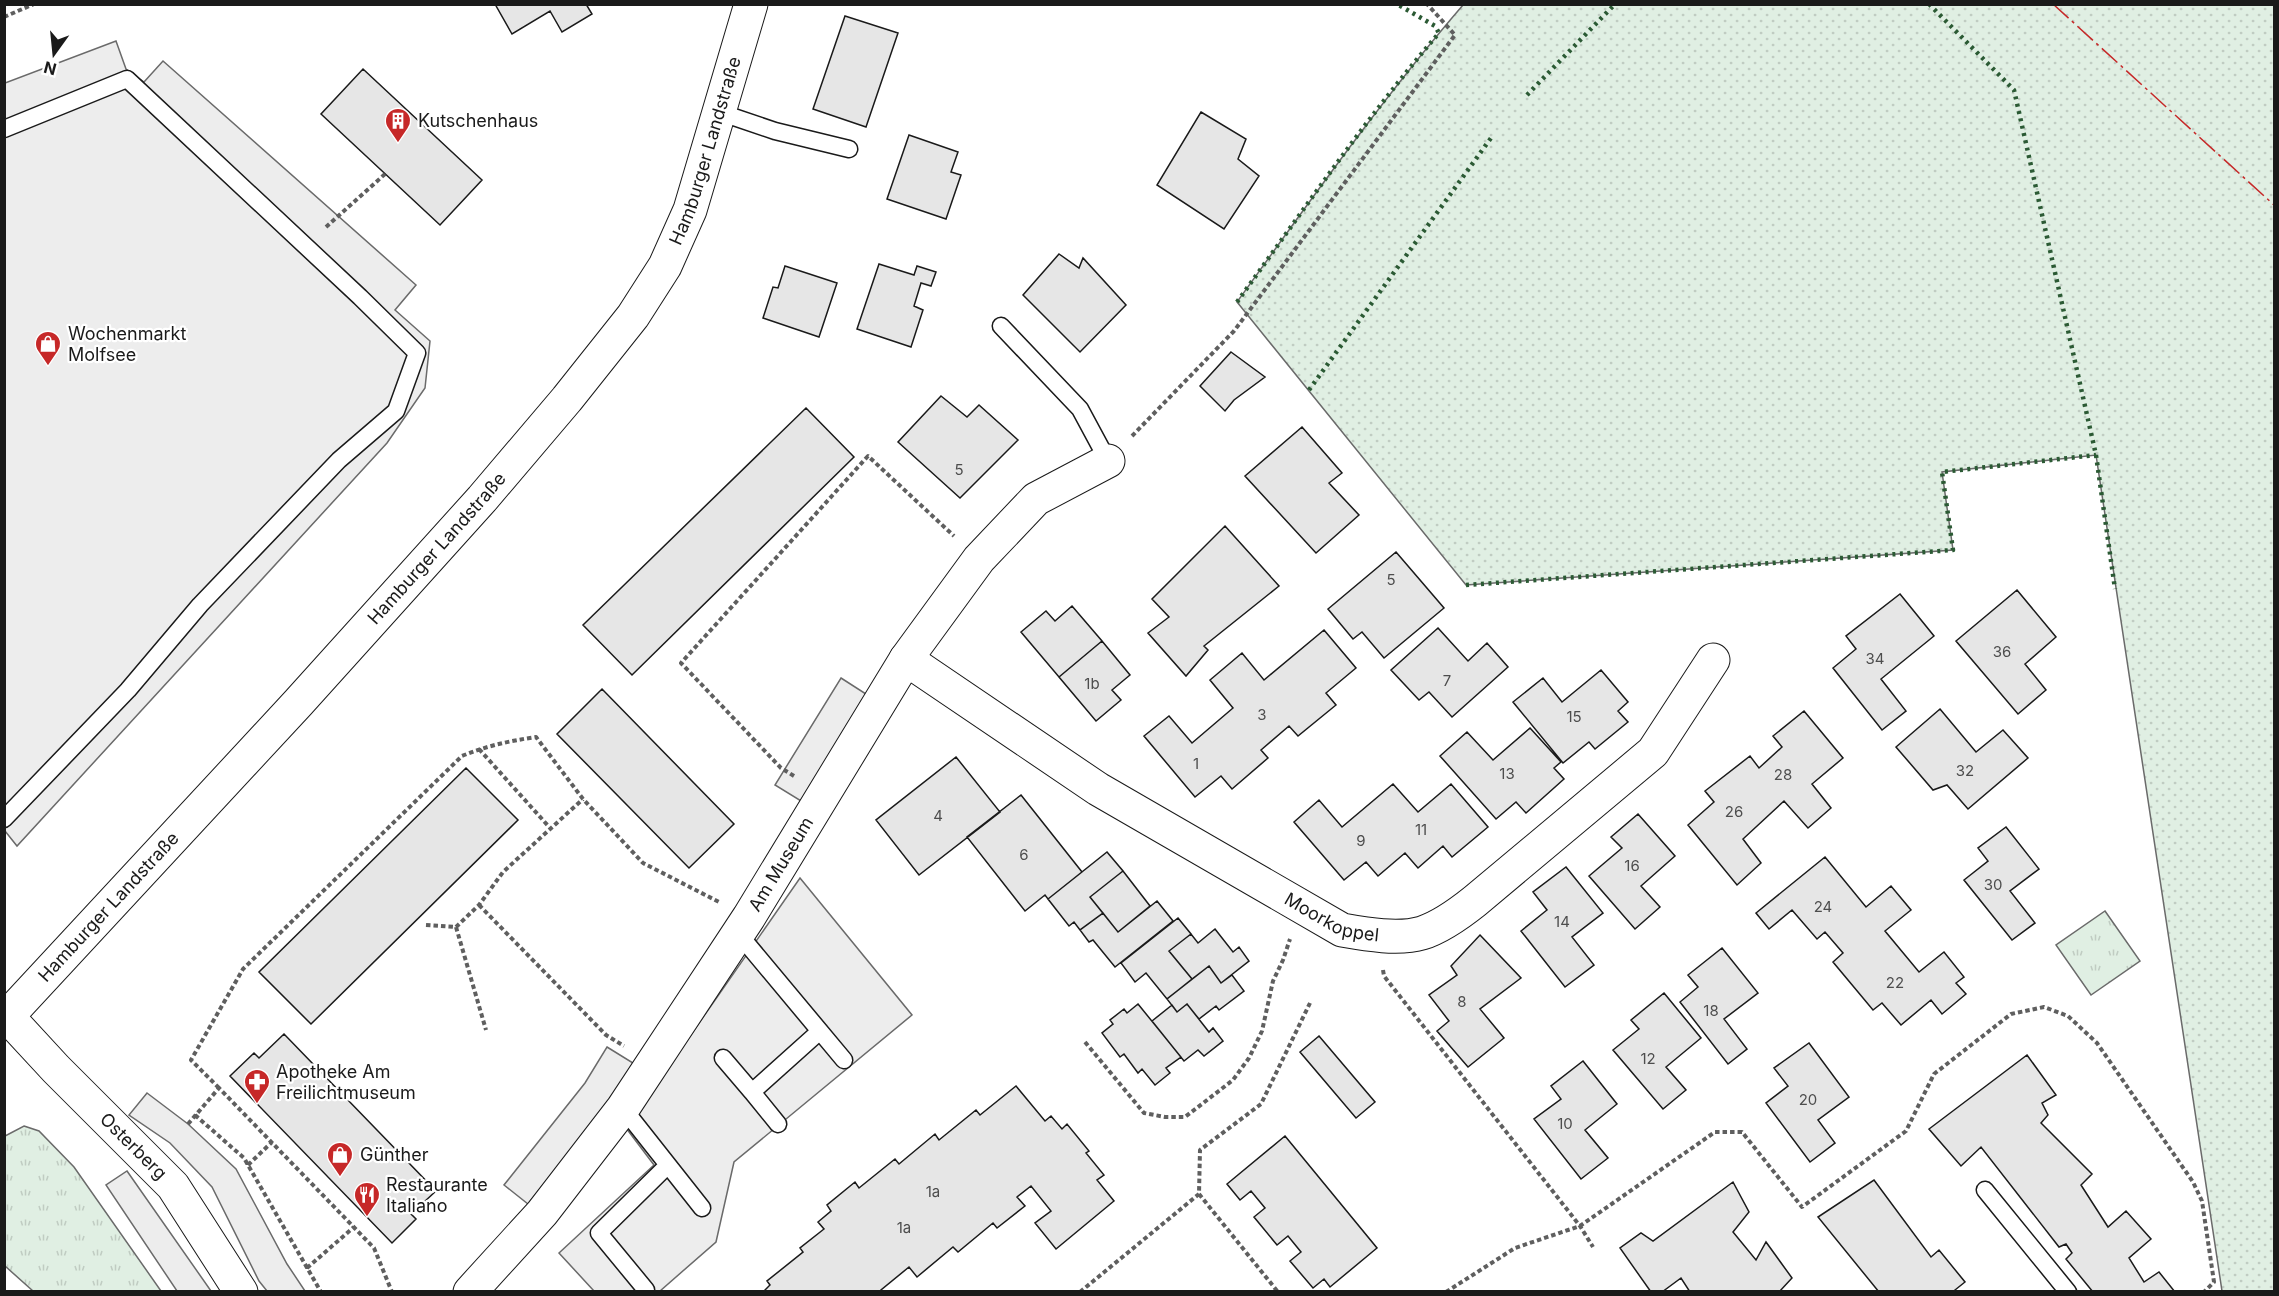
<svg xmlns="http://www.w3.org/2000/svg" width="2279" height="1296" viewBox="0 0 2279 1296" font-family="Inter,sans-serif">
	<defs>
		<pattern id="grass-dots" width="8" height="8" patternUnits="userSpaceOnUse" patternTransform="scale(1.5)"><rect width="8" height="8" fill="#e0efe3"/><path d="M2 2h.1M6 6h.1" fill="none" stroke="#c0ccc2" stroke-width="1.8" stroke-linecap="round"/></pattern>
		<pattern id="park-tufts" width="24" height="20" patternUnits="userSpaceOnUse" patternTransform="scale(1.5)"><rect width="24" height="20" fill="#e0efe3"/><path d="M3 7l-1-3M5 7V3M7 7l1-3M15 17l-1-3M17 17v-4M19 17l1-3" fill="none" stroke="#c0ccc2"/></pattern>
	</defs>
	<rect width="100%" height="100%" fill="#fff"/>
	<path fill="url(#grass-dots)" stroke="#6a6a6a" stroke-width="1.5" d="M 1463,5 L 2274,5 L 2274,1291 L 2222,1291 L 2096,455 L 1942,472 L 1953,550 L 1466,585 L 1237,302 C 1310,201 1382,99 1463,5 Z"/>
	<path fill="url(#park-tufts)" stroke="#6a6a6a" stroke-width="1.5" d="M 2105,911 L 2140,961 L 2091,995 L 2056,945 Z
		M 24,1126 L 39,1131 L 74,1167 L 161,1291 L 33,1291 L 5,1266 L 5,1136 Z"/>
	<path fill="#ededed" stroke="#6a6a6a" stroke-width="1.5" d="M 116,41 L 126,69 L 144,82 L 163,61 L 416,285 L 395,310 L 430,341 L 425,388 L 387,443 L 17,846 L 5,831 L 5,83 Z
		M 841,678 L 866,694 L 801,801 L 775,785 Z
		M 800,878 L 912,1015 L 734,1162 L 716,1242 L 660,1291 L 594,1291 L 559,1253 L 654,1165 L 626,1128 Z
		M 607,1047 L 633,1063 L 610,1101 L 528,1204 L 504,1185 L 585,1083 Z
		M 147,1093 L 188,1124 L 236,1169 L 287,1264 L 305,1291 L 267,1291 L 259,1281 L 212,1187 L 170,1143 L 129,1115 Z
		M 127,1171 L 211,1291 L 177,1291 L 106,1185 Z"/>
	<path fill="#e6e6e6" stroke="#1a1a1a" stroke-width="1.5" d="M 495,4 L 586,4 L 592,14 L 562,32 L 550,11 L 512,34 Z
		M 845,16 L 898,33 L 866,127 L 813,109 Z
		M 363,69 L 482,180 L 440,225 L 321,114 Z
		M 1201,112 L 1246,139 L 1238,159 L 1259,176 L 1224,229 L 1157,185 Z
		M 909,135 L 958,152 L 951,172 L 961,175 L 946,219 L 887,199 Z
		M 1059,254 L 1079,268 L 1083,258 L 1126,305 L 1080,352 L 1023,295 Z
		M 879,264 L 914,275 L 917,266 L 936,272 L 931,286 L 921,283 L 914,306 L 923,310 L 911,347 L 857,329 Z
		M 785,266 L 837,283 L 819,337 L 763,318 L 773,287 L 778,288 Z
		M 1231,352 L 1265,377 L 1234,400 L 1225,411 L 1200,386 Z
		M 941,396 L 967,417 L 979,405 L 1018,440 L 960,498 L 898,442 Z
		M 806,408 L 854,457 L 632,675 L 583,625 Z
		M 1302,427 L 1342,473 L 1329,483 L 1359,515 L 1316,553 L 1245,476 Z
		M 1225,526 L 1279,586 L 1204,646 L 1208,650 L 1186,676 L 1148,633 L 1169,617 L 1152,599 Z
		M 1396,552 L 1444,608 L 1384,658 L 1362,632 L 1353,639 L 1328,609 Z
		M 2017,590 L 2056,637 L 2025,664 L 2046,690 L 2018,714 L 1956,641 Z
		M 1900,594 L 1934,636 L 1881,679 L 1906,711 L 1882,730 L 1833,668 L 1856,649 L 1846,636 Z
		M 1072,606 L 1102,641 L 1059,677 L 1021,632 L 1046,611 L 1055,621 Z
		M 1438,628 L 1468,661 L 1487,643 L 1508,667 L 1452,717 L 1429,692 L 1419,700 L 1391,670 Z
		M 1324,630 L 1356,668 L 1326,693 L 1336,705 L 1298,736 L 1289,726 L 1261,750 L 1268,758 L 1232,789 L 1221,776 L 1195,797 L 1144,736 L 1169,716 L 1192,743 L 1233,708 L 1210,680 L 1242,653 L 1264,680 Z
		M 1102,641 L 1130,675 L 1112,690 L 1121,700 L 1096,721 L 1059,677 Z
		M 1601,670 L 1628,702 L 1618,711 L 1628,722 L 1595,749 L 1589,742 L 1563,763 L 1513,702 L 1543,678 L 1562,702 Z
		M 602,689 L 734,824 L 689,868 L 557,734 Z
		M 1940,709 L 1976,752 L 2003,730 L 2028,758 L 1968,809 L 1947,785 L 1933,790 L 1896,747 Z
		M 1804,711 L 1843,758 L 1812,784 L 1831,808 L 1808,828 L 1784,801 L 1743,839 L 1761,863 L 1737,885 L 1688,825 L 1714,802 L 1705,791 L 1750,756 L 1759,768 L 1782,747 L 1773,736 Z
		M 1530,728 L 1561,762 L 1554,768 L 1564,779 L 1526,813 L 1516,802 L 1496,819 L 1440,756 L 1467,732 L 1493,760 Z
		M 956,757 L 1000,812 L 919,875 L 876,820 Z
		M 466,768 L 518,820 L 311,1024 L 259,972 Z
		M 1393,784 L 1418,812 L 1451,784 L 1488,827 L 1452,857 L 1443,846 L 1418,868 L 1405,853 L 1378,876 L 1366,862 L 1344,880 L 1294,822 L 1319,800 L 1342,827 Z
		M 1021,795 L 1082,872 L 1048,899 L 1045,895 L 1025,911 L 967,837 Z
		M 1638,814 L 1675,856 L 1641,886 L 1660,907 L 1635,929 L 1589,876 L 1622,848 L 1611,837 Z
		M 2006,827 L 2039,869 L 2010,891 L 2035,923 L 2012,940 L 1964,880 L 1988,861 L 1978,848 Z
		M 1107,852 L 1123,871 L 1090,897 L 1103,913 L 1080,930 L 1074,922 L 1069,926 L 1048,899 Z
		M 1825,857 L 1866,907 L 1891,886 L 1911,910 L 1885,931 L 1919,972 L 1944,952 L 1964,977 L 1956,983 L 1966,994 L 1942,1014 L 1931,1000 L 1901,1025 L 1882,1003 L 1873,1010 L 1833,962 L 1843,953 L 1825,932 L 1817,939 L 1792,910 L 1769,929 L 1756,913 Z
		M 1566,867 L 1603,913 L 1572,937 L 1594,965 L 1565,987 L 1521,931 L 1547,910 L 1533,892 Z
		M 1123,871 L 1150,906 L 1118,932 L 1090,897 Z
		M 1157,901 L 1173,921 L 1115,967 L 1093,940 L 1089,942 L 1080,930 L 1103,913 L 1118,932 Z
		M 1178,918 L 1191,934 L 1169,951 L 1192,979 L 1167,999 L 1146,973 L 1135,982 L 1121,963 Z
		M 1215,929 L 1233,952 L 1239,947 L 1249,961 L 1221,983 L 1209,966 L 1192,979 L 1169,951 L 1191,934 L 1198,943 Z
		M 1480,935 L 1521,978 L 1480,1009 L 1504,1038 L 1468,1067 L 1437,1031 L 1449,1021 L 1429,995 L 1457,975 L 1451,966 Z
		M 1722,948 L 1758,993 L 1724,1019 L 1747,1049 L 1728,1064 L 1680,1002 L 1698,987 L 1688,975 Z
		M 1209,966 L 1221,983 L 1232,975 L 1244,991 L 1219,1010 L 1216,1006 L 1199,1019 L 1187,1004 L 1177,1012 L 1167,999 Z
		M 1664,993 L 1701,1038 L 1666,1067 L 1686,1090 L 1663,1109 L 1613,1050 L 1639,1029 L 1631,1020 Z
		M 1138,1004 L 1181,1057 L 1166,1068 L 1170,1073 L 1155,1085 L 1142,1069 L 1138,1073 L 1124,1054 L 1120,1057 L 1102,1033 L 1113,1024 L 1110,1020 L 1124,1009 L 1127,1013 Z
		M 1187,1004 L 1209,1032 L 1213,1028 L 1223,1041 L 1204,1056 L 1198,1050 L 1184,1061 L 1152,1021 L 1172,1005 L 1177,1012 Z
		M 284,1034 L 436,1191 L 411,1214 L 416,1219 L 392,1243 L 230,1076 L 254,1053 L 259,1058 Z
		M 1319,1036 L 1375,1102 L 1356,1118 L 1300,1052 Z
		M 1809,1043 L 1849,1097 L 1818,1120 L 1835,1143 L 1810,1162 L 1766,1103 L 1788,1086 L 1774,1068 Z
		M 2027,1055 L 2056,1095 L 2042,1103 L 2048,1115 L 2041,1123 L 2092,1174 L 2081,1185 L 2108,1227 L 2126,1211 L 2151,1239 L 2129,1258 L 2144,1282 L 2159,1272 L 2175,1292 L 2093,1292 L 2066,1259 L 2072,1253 L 2066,1244 L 2059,1247 L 1981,1147 L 1961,1166 L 1929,1129 Z
		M 1583,1061 L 1617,1104 L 1585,1130 L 1608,1158 L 1581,1179 L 1534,1119 L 1561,1099 L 1551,1086 Z
		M 1016,1086 L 1045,1121 L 1051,1116 L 1062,1129 L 1067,1124 L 1089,1151 L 1086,1153 L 1104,1175 L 1097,1180 L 1114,1201 L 1056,1249 L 1035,1223 L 1051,1211 L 1031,1186 L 1017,1197 L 1025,1206 L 997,1228 L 993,1223 L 958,1252 L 953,1247 L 917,1277 L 909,1267 L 881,1290 L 882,1292 L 763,1292 L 770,1285 L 767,1281 L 803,1252 L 800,1248 L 824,1229 L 818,1222 L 831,1211 L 827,1205 L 855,1182 L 859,1188 L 895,1159 L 899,1164 L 935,1134 L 939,1140 L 976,1110 L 980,1115 Z
		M 1285,1136 L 1377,1248 L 1330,1287 L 1324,1279 L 1313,1288 L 1290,1261 L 1301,1252 L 1288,1236 L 1277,1245 L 1254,1217 L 1265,1208 L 1251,1191 L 1240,1200 L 1227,1184 Z
		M 1874,1180 L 1931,1257 L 1939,1250 L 1965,1282 L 1955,1290 L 1957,1292 L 1879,1292 L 1818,1217 Z
		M 1733,1182 L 1749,1212 L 1733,1232 L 1756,1260 L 1766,1242 L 1792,1278 L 1779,1292 L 1690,1292 L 1681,1278 L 1662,1292 L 1651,1292 L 1620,1248 L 1641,1233 L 1653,1241 Z"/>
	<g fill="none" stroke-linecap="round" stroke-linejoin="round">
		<defs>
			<path id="service" d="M 719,112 L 775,131 L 849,149
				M 4,129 L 127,79 L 360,297 L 417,353 L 396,411 L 339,460 L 200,605 L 128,690 L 4,819
				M 1001,326 L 1080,409 L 1108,461
				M 738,933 L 844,1060
				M 723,1058 L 752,1092 L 820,1031
				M 752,1092 L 778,1124
				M 623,1108 L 702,1208
				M 1985,1190 L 2068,1292
				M 646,1290 L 599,1233 L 668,1165"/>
			<g id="minor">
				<path id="s1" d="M 906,659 L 1098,789 L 1342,930 C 1365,934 1398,940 1422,933 C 1441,927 1460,913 1475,901 L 1653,752 L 1713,660"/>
				<path id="s2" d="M 8,1017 L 56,1069 L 173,1186 L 241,1292"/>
				<path id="s3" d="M 470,1292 L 542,1213 L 623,1108 L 749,917 L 906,659 L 979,559 L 1036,499 L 1108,461"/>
			</g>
			<g id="secondary">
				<path id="s4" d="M 4,1020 L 298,703 L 482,499 L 567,399 L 633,316 L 665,266 L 690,210 L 751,4"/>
			</g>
		</defs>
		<use href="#service" stroke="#1a1a1a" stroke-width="19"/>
		<use href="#minor" stroke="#1a1a1a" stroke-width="35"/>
		<use href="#secondary" stroke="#1a1a1a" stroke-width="35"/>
		<path stroke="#5f5f5f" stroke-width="4" stroke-dasharray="4.5 3" stroke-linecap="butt" d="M 4,17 L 34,4
			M 326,227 L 385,174
			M 1132,436 L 1234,331 L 1455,35 L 1427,4
			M 479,749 L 551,829
			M 794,776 L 781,768 L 681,663 L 868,456 L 954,536
			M 479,905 L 606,1035 L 624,1046
			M 426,925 L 456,927 L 479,905 L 503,872 L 583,799
			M 456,927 L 486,1030
			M 1383,970 L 1384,976 L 1580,1226 L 1593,1247
			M 1085,1042 L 1144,1113 L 1165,1117 L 1185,1117 L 1233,1080 L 1249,1058 L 1262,1031 L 1273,981 L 1283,960 L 1290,939
			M 219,1088 L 191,1060 L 243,969 L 462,756 C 486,746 509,741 536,737 L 583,799 L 643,863 L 719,902
			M 195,1115 L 244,1158 L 321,1292
			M 188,1124 L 219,1088 L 374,1248 L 392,1292
			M 248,1165 L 272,1142
			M 1199,1194 L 1278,1292
			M 307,1268 L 354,1227
			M 1080,1292 L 1199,1194 L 1200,1150 L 1261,1104 L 1310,1003
			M 1446,1292 L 1515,1248 L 1580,1226 L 1715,1132 L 1742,1132 L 1802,1207 L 1906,1131 L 1934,1074 L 2011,1014 L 2044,1007 L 2068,1016 L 2097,1043 L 2193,1182 L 2202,1201 L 2214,1282 L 2204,1292"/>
		<use href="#service" stroke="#fff" stroke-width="16"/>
		<use href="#minor" stroke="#fff" stroke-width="33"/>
		<use href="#secondary" stroke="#fff" stroke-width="33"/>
		<path stroke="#2b5a34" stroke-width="4.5" stroke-dasharray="3 4.5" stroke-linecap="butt" d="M 1929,4 L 2014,90 L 2096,455 L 2115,589
			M 1527,95 L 1615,4
			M 1237,302 C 1303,211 1366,118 1439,33 L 1435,26 L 1397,4
			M 1309,390 L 1491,138
			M 1466,585 L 1953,550 L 1942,472 L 2096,455"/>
		<path stroke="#c62828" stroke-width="1.5" stroke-dasharray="21 4.5 3 4.5" stroke-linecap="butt" d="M 2053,4 L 2274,205"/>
	</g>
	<defs>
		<symbol id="building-pin" viewBox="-11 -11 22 30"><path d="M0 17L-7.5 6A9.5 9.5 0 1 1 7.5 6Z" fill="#c62828" stroke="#fff"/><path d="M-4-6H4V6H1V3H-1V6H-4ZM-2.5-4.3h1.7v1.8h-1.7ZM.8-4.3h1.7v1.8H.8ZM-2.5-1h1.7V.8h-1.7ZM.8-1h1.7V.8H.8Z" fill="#fff"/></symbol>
		<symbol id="shop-pin" viewBox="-11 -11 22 30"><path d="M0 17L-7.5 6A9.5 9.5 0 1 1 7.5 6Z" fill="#c62828" stroke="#fff"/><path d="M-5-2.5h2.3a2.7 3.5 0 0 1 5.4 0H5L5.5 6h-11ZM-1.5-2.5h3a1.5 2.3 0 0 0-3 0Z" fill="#fff"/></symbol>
		<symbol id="pharmacy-pin" viewBox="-11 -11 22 30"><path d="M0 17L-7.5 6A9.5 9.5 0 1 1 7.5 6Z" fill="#c62828" stroke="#fff"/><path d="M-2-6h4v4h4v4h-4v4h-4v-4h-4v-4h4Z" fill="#fff"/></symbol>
		<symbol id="restaurant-pin" viewBox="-11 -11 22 30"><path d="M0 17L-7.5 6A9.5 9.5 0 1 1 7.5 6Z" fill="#c62828" stroke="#fff"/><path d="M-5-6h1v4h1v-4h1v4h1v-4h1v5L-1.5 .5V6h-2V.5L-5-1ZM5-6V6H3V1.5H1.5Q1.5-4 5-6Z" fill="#fff"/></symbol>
	</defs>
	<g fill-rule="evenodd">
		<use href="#building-pin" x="383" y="106" width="30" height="40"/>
		<use href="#shop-pin" x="33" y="329" width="30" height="40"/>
		<use href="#pharmacy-pin" x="242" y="1067" width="30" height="40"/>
		<use href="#shop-pin" x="325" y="1140" width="30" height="40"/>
		<use href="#restaurant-pin" x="352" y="1180" width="30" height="40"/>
	</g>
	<g text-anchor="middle" stroke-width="4.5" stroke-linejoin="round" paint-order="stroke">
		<g font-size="15" fill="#4d4d4d">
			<text x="959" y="475">5</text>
			<text x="1391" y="585">5</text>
			<text x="2002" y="657">36</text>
			<text x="1875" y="664">34</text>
			<text x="1447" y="686">7</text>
			<text x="1092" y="689">1b</text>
			<text x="1262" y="720">3</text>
			<text x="1574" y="722">15</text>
			<text x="1196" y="769">1</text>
			<text x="1965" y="776">32</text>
			<text x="1507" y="779">13</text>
			<text x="1783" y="780">28</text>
			<text x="1734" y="817">26</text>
			<text x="938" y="821">4</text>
			<text x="1421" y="835">11</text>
			<text x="1361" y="846">9</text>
			<text x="1024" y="860">6</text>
			<text x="1632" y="871">16</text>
			<text x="1993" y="890">30</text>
			<text x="1823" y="912">24</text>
			<text x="1562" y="927">14</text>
			<text x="1895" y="988">22</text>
			<text x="1462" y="1007">8</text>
			<text x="1711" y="1016">18</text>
			<text x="1648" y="1064">12</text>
			<text x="1808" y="1105">20</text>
			<text x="1565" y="1129">10</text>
			<text x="933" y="1197">1a</text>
			<text x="904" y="1233">1a</text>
		</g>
		<g font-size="18" fill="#1a1a1a" stroke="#fff" text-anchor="start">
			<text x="418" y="127">Kutschenhaus</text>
			<text x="68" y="340">Wochenmarkt<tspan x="68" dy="21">Molfsee</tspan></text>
			<text x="276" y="1078">Apotheke Am<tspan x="276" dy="21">Freilichtmuseum</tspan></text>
			<text x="360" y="1161">Günther</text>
			<text x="386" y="1191">Restaurante<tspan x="386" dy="21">Italiano</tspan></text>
		</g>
		<g font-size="18" fill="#1a1a1a" stroke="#fff">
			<text dy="6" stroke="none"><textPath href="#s4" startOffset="1126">Hamburger Landstraße</textPath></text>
			<text dy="6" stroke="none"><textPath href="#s4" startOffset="640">Hamburger Landstraße</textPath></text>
			<text dy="6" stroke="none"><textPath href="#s3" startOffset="530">Am Museum</textPath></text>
			<text dy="6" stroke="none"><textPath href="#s4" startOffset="154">Hamburger Landstraße</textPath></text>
			<text dy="6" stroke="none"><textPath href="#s1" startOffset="500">Moorkoppel</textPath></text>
			<text dy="6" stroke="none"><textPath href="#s2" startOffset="180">Osterberg</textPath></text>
		</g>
	</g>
	<rect width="2279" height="1296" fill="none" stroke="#1a1a1a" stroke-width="12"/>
	<g transform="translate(54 54) rotate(195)" stroke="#ffffff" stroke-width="4.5" paint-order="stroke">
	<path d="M0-4.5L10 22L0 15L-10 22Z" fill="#1a1a1a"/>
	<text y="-9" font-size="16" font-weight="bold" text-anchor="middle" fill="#1a1a1a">N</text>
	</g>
</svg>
